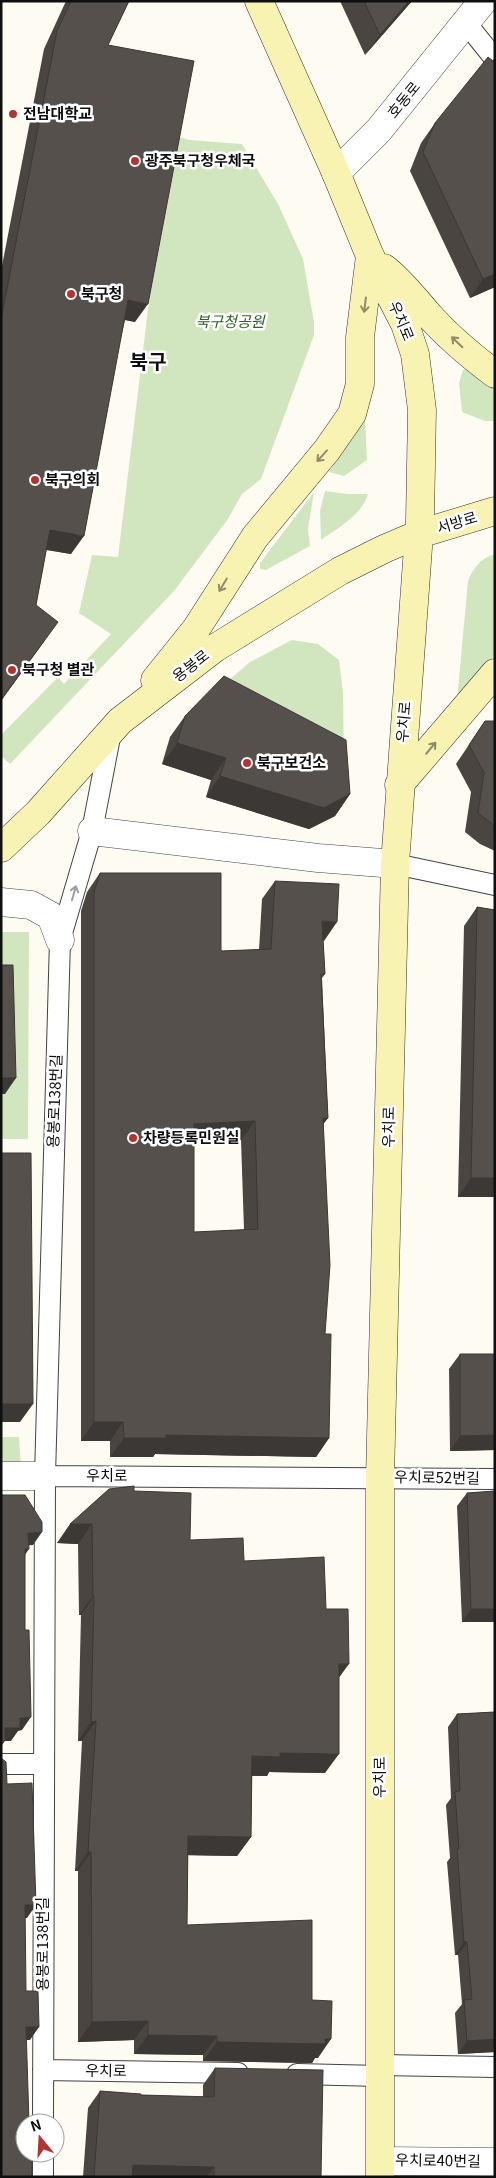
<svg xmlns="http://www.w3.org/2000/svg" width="496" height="2178" viewBox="0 0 496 2178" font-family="Georgia,'Noto Sans KR',serif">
	<rect width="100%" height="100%" fill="#fefcf2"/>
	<path fill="#d1e6be" d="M 175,136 L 189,140 L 242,144 L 278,204 L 303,259 L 314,322 L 314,335 L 261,479 L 242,494 L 228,519 L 174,591 L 10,764 L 1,756 L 1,735 L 58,677 L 64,684 L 111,634 L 79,613 L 92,555 L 118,557 L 152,276 Z
		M 468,368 L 495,386 L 495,421 L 485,421 L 462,412 L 459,383 L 463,370 Z
		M 365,419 L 367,460 L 344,476 L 329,472 Z
		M 325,491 L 348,494 L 368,494 C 362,515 338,528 321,540 L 320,511 Z
		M 314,492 L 308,529 L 310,546 L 266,570 L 260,569 L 260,563 Z
		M 495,554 L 495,654 L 471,690 L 457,700 L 468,581 C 474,567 480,559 495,554 Z
		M 292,640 L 318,644 L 339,660 L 343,693 L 344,760 L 214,693 L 250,662 Z
		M 1,932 L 29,932 L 28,1139 L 1,1139 Z
		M 1,1437 L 19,1437 L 21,1467 L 1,1467 Z"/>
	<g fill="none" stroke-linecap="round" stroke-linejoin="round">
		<defs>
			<path id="lane" d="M 466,23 L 495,59
				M 395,864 L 495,885
				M 45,1476 L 495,1479
				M 1,1764 L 44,1764
				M 380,2065 L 495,2067
				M 43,2070 L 238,2073
				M 297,2074 L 380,2076
				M 43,2123 L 45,1476 L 60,940 L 92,831 L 111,732
				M 43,2153 L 43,2177"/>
			<path id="street" d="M 336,173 L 379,130 L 483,1
				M 92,831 L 318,858 L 395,864
				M 1,902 L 31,905 L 51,916 L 60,940
				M 1,1476 L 45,1476
				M 381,2161 L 495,2162"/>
			<path id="secondary" d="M 259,1 L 336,173 L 370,256 L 405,324 L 415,354 L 422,410 L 420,520 L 395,864 L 380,1478 L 380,2177
				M 384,268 C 401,281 413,297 427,313 C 447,336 471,356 495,374
				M 155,680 L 196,629 L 255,537 L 327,450 L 352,414 L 360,384 L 360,337 L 370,256
				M 399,785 L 495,673
				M 1,848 L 38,813 L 120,721 L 215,648 L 340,571 L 384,549 L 419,534 L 495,511"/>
		</defs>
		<use href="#lane" stroke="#424242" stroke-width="22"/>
		<use href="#street" stroke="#424242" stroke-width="29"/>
		<use href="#secondary" stroke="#313131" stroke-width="29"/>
		<use href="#lane" stroke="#fff" stroke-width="20"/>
		<use href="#street" stroke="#fff" stroke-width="28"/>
		<use href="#secondary" stroke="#f8f3b3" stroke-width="28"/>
	</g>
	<path fill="#4a4541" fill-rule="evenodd" d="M 66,1 L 129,1 L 108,45 L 135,322 L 125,320 L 71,554 L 46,550 L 36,605 L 45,640 L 1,701 L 1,271 L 44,49 Z
		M 340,1 L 412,1 L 365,55 Z
		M 493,61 L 495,287 L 470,298 L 410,171 L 421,143 L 435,123 Z
		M 185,716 L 350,794 L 335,816 L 309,829 L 206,797 L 211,780 L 162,764 L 170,737 Z
		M 485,721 L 495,721 L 495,851 L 480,844 L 465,832 L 471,792 L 456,764 Z
		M 100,873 L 221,951 L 259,950 L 262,899 L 275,881 L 324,941 L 323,941 L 325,974 L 322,978 L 328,1118 L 323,1124 L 325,1334 L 329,1438 L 316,1457 L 155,1454 L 153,1457 L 110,1457 L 110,1441 L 81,1441 L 81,911 L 87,892 ZM 241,1140 L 244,1230 L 194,1232 L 194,1142 Z
		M 477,907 L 495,910 L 495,1197 L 458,1197 L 464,926 Z
		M 460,1354 L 495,1450 L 450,1451 L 449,1369 Z
		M 134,1491 L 190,1540 L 244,1561 L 326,1609 L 339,1678 L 325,1773 L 269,1772 L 267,1776 L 252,1776 L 251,1837 L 237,1856 L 188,1855 L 187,1925 L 312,2000 L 318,2058 L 315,2058 L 312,2063 L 203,2061 L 203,2055 L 134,2054 L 134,2040 L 78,2042 L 78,1871 L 75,1871 L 82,1741 L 78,1741 L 81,1615 L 79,1615 L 78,1544 L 57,1543 Z
		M 495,1491 L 495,1622 L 462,1622 L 457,1506 L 467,1493 Z
		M 495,1712 L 495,2052 L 458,2054 L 455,2013 L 462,2004 L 458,1955 L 455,1955 L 447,1862 L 450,1858 L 446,1805 L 451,1798 L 448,1727 L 457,1714 Z
		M 215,2068 L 321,2177 L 83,2177 L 88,2108 L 100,2091 L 141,2095 L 203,2097 L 203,2085 Z"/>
	<path fill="#3c3835" d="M 409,1 L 412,1 L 365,55 L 380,35 Z
		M 495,274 L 495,287 L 470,298 L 483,279 Z
		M 128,300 L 148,304 L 135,322 L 116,318 Z
		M 50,530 L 84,536 L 71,554 L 37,548 Z
		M 177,743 L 226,758 L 211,780 L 162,764 Z
		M 220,776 L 350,794 L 335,816 L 309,829 L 206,797 Z
		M 322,921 L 337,922 L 324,941 L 309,940 Z
		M 1,1078 L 16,1078 L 5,1094 L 1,1094 Z
		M 323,1118 L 328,1118 L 314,1136 Z
		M 255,1121 L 241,1140 L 181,1143 L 194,1124 Z
		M 471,1178 L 495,1178 L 495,1197 L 458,1197 Z
		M 1,1404 L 33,1404 L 20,1422 L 1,1422 Z
		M 94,1422 L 123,1422 L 110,1441 L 81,1441 Z
		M 166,1435 L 329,1438 L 316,1457 L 155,1454 L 153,1457 L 110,1457 L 124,1438 Z
		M 495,1435 L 495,1450 L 450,1451 L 460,1436 Z
		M 70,1524 L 92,1524 L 78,1544 L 57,1543 Z
		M 42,1532 L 33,1545 L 19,1546 L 28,1533 Z
		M 25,1549 L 29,1549 L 20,1562 Z
		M 93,1596 L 94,1596 L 81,1615 L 79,1615 Z
		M 471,1609 L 495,1609 L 495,1622 L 462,1622 Z
		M 339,1664 L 349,1664 L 335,1683 Z
		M 31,1717 L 22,1730 L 18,1731 L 11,1741 L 5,1741 L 1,1746 L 5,1728 L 20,1718 Z
		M 96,1721 L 82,1741 L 78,1741 L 91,1722 Z
		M 280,1753 L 339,1754 L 325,1773 L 269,1772 L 267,1776 L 239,1775 L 252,1756 Z
		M 188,1836 L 251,1837 L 237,1856 L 175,1855 Z
		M 88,1852 L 91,1852 L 78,1871 L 75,1871 Z
		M 25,1905 L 36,1905 L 27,1918 L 16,1918 Z
		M 464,1942 L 467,1942 L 458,1955 L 455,1955 Z
		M 148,2021 L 134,2040 L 78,2042 L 92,2022 Z
		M 26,2027 L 39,2027 L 30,2040 L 16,2040 Z
		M 148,2035 L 217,2036 L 203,2055 L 134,2054 Z
		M 325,2039 L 331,2039 L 318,2058 L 315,2058 L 312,2063 L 203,2061 L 217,2042 Z
		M 495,2039 L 495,2052 L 458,2054 L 467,2041 Z
		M 133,2165 L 214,2167 L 207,2177 L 124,2177 Z"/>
	<path fill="#56504c" stroke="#3c3835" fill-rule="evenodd" d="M 71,1 L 129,1 L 108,45 L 194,61 L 148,304 L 128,300 L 84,536 L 50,530 L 36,605 L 58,622 L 1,700 L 1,319 L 57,31 Z
		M 364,1 L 409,1 L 380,35 Z
		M 488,57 L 493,61 L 495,58 L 495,274 L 483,279 L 423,152 L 435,123 Z
		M 224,676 L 346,740 L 350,794 L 324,808 L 220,776 L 226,758 L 177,743 L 185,716 Z
		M 485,721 L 495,721 L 495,826 L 478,813 L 484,773 L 469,745 Z
		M 100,873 L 221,873 L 221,951 L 271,949 L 275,881 L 339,884 L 337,922 L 322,921 L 325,974 L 321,974 L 328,1118 L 323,1118 L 330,1265 L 325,1334 L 331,1334 L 329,1438 L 166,1435 L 166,1438 L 124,1438 L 123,1422 L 94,1422 L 94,892 ZM 255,1121 L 258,1229 L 194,1232 L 194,1124 Z
		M 477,907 L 495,910 L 495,1178 L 471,1178 Z
		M 1,965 L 13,965 L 16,1078 L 1,1078 Z
		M 1,1153 L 31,1153 L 33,1404 L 1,1404 Z
		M 460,1354 L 495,1354 L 495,1435 L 460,1436 Z
		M 134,1486 L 134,1491 L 191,1493 L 190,1540 L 243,1538 L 244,1561 L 324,1557 L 326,1609 L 348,1609 L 349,1664 L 339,1664 L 339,1754 L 280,1753 L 280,1757 L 252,1756 L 251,1837 L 188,1836 L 187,1925 L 312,1920 L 312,2000 L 332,2001 L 331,2039 L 325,2039 L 325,2044 L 217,2042 L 217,2036 L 148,2035 L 148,2021 L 92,2022 L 91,1852 L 88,1852 L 96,1721 L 91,1722 L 94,1596 L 93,1596 L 92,1524 L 70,1524 L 109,1489 Z
		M 495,1491 L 495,1609 L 471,1609 L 467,1493 Z
		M 1,1495 L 25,1495 L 42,1522 L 42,1532 L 28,1533 L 29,1549 L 25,1549 L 25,1630 L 29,1630 L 31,1717 L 20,1718 L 20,1728 L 5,1728 L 5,1740 L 1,1744 Z
		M 495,1712 L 495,2039 L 467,2041 L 464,2000 L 472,1999 L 467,1942 L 464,1942 L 457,1849 L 459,1849 L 455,1792 L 460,1791 L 457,1714 Z
		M 1,1758 L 6,1762 L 7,1784 L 32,1783 L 36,1905 L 25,1905 L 26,1991 L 38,1991 L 39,2027 L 26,2027 L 29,2123 L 25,2123 L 25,2153 L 32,2153 L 32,2177 L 1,2177 Z
		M 215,2068 L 323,2070 L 321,2177 L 214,2177 L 214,2167 L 133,2165 L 132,2177 L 94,2177 L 100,2091 L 141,2094 L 141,2095 L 214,2097 Z"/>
	<defs><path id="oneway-shaft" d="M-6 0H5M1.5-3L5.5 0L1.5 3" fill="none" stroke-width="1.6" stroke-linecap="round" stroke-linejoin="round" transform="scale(1.25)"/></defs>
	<g stroke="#8f8c69">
		<use href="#oneway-shaft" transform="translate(365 305) rotate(97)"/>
		<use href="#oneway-shaft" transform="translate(457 342) rotate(-136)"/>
		<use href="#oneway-shaft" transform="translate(322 456) rotate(132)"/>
		<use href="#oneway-shaft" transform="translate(223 585) rotate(121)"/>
		<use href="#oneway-shaft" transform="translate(431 748) rotate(-50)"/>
	</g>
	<use stroke="#9f9f9f" href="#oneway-shaft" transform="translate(74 893) rotate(-74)"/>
	<g fill="#b33334" stroke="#fff" stroke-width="2">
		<circle cx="13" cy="114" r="5"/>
		<circle cx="135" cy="161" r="5"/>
		<circle cx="71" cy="294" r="5"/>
		<circle cx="35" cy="480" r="5"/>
		<circle cx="12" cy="670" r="5"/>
		<circle cx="247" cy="763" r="5"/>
		<circle cx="133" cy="1138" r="5"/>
	</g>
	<g text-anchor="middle" stroke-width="5" stroke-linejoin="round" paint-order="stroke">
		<g font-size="15" fill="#0f0f0f" stroke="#fff">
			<text transform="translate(404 100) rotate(-51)" y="5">호동로</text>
			<text transform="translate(401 321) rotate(67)" y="5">우치로</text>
			<text transform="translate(457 523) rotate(-17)" y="5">서방로</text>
			<text transform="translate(191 666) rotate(-38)" y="5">용봉로</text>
			<text transform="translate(404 722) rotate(-85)" y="5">우치로</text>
			<text transform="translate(55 1101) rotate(-88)" y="5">용봉로138번길</text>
			<text transform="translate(389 1127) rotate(-89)" y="5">우치로</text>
			<text x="107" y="1481">우치로</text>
			<text transform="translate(437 1478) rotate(1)" y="5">우치로52번길</text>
			<text transform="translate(380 1777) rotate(-90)" y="5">우치로</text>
			<text transform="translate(43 1944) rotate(-90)" y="5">용봉로138번길</text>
			<text transform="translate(106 2071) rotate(1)" y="5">우치로</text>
			<text transform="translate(438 2161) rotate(1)" y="5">우치로40번길</text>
		</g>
		<g font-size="15" font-weight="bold" fill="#0f0f0f" stroke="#fff" text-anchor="start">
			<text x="23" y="119">전남대학교</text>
			<text x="145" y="166">광주북구청우체국</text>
			<text x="81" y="299">북구청</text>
			<text x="45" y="485">북구의회</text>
			<text x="22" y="675">북구청 별관</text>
			<text x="257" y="768">북구보건소</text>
			<text x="143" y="1143">차량등록민원실</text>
		</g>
		<g font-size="15" font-style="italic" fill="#2f6124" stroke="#fff">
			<text x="230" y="327">북구청공원</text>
		</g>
		<g font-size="20" font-weight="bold" fill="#0f0f0f" stroke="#fff">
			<text x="148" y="369">북구</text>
		</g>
	</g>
	<rect width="496" height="2178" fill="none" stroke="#0f0f0f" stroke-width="5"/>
	<g transform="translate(40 2138) rotate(342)"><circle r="24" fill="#ffffff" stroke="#9f9f9f"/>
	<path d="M0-4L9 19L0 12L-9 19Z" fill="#b33334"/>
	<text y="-8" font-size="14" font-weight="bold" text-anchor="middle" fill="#0f0f0f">N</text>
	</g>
</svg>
